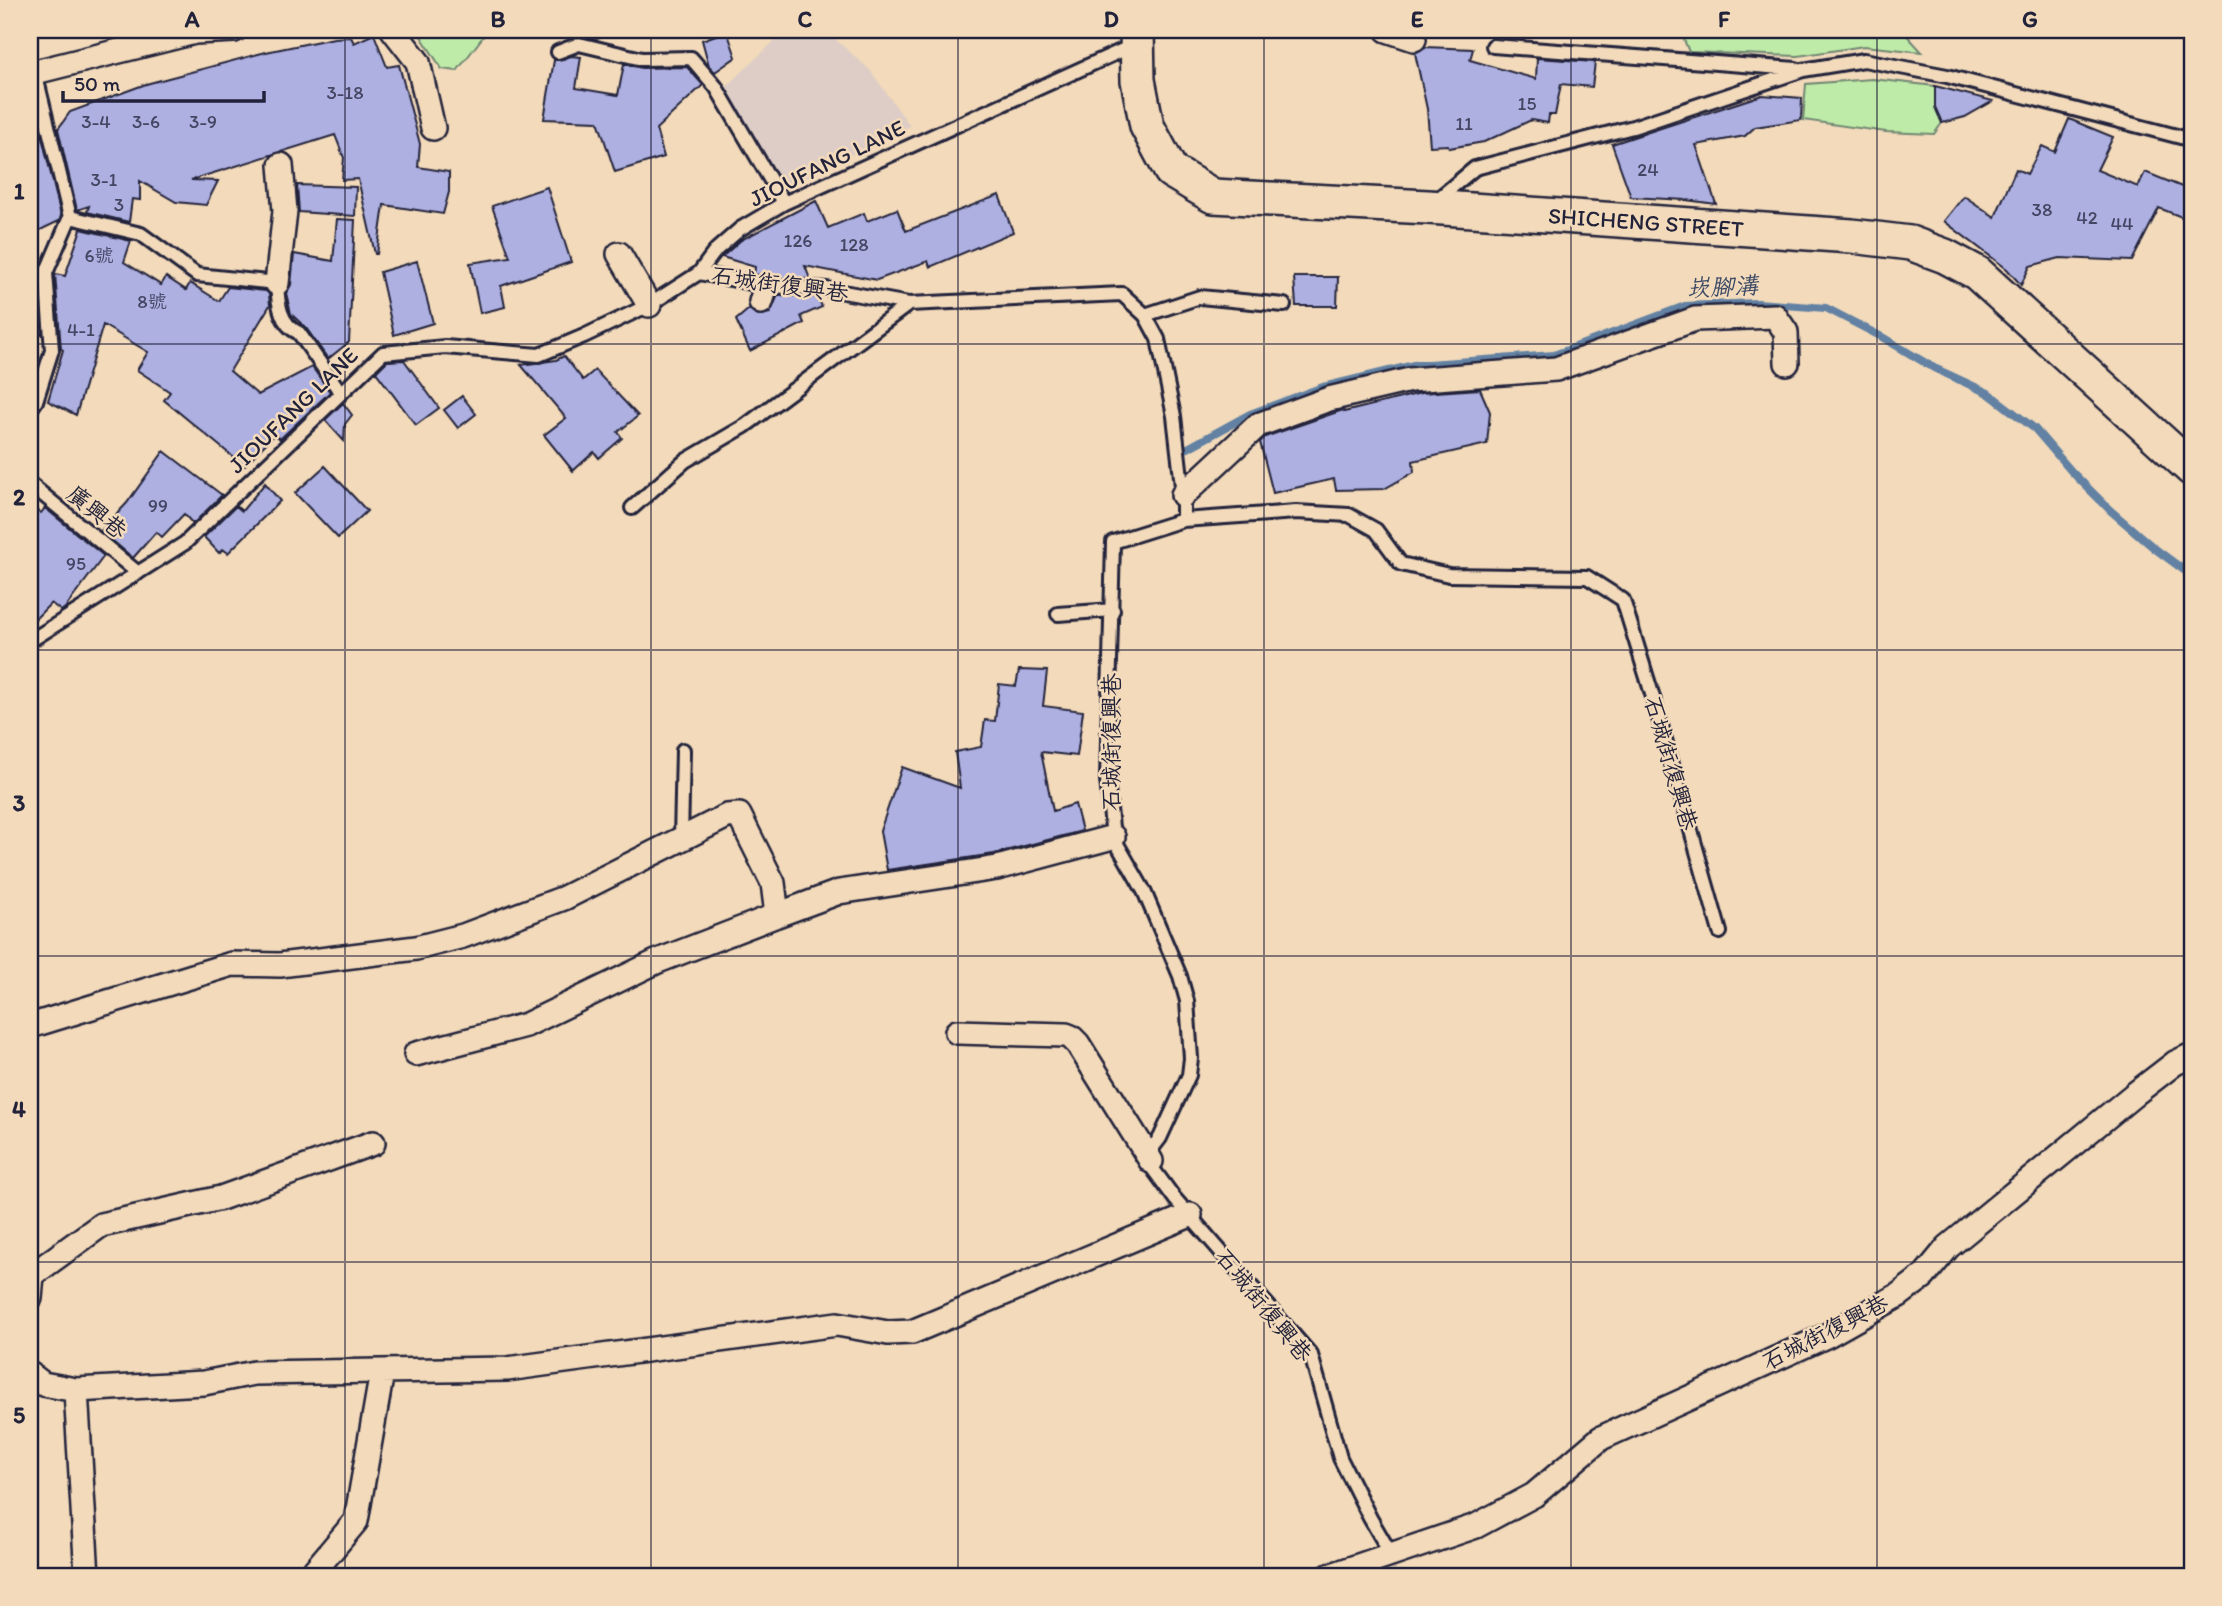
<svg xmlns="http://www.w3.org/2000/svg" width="2222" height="1606" viewBox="0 0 2222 1606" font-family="Itim,'LXGW WenKai TC',sans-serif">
	<rect width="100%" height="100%" fill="#f2daba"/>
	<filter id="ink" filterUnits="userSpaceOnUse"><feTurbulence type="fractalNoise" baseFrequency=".0143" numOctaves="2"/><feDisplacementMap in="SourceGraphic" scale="14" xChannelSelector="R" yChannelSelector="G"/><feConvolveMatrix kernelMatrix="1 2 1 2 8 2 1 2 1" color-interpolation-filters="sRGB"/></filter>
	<g filter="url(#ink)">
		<path fill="#decdc6" d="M 786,30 L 825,30 L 870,70 L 910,126 L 780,190 L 723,90 Z"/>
		<path fill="#bfeba8" stroke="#708672" stroke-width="2" d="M 417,30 L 488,30 L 457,71 L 442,69 Z
			M 1680,30 L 1902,30 L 1922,52 L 1864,46 L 1798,56 L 1689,52 Z
			M 1872,79 L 1935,86 L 1935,107 L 1942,123 L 1934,134 L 1886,132 L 1803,120 L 1806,84 Z"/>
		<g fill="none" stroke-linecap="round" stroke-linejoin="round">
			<path stroke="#6281a3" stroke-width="8" d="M 1188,448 L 1250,414 L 1323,387 L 1414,365 L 1554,355 L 1685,306 L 1757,303 L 1826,308 L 1882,337 L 1934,368 L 1988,393 L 2035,429 L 2072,472 L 2111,511 L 2154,548 L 2192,576"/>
		</g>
		<path fill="#aeb0e1" stroke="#22223b" stroke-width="2" d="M 727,31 L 736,57 L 715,72 L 709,66 L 702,40 Z
			M 374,34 L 387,67 L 399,65 L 420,144 L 418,167 L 449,172 L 449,192 L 443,214 L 384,205 L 377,254 L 375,254 L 358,179 L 342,180 L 344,158 L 335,135 L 191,180 L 218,181 L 206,205 L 176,202 L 140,181 L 140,200 L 132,199 L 129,222 L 87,212 L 89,206 L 77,210 L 58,129 L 70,112 L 146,84 L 266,52 L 334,38 L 351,37 L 354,43 Z
			M 1425,47 L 1473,49 L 1470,60 L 1536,79 L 1537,58 L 1595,62 L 1592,87 L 1561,84 L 1555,115 L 1549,115 L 1548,123 L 1531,120 L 1484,142 L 1449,148 L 1448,145 L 1430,146 L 1427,109 L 1415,53 Z
			M 571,56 L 581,57 L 576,88 L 618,95 L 624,64 L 642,68 L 687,67 L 703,85 L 656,129 L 664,157 L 615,172 L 598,121 L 544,119 L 554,60 L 560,60 Z
			M 1935,86 L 1993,101 L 1965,117 L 1942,123 L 1935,107 Z
			M 1762,95 L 1802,98 L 1801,120 L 1755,127 L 1745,136 L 1696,145 L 1716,204 L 1686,200 L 1631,197 L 1612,144 Z
			M 36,112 L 61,216 L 59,221 L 30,235 L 30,113 Z
			M 2069,119 L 2113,137 L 2097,170 L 2138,187 L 2145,172 L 2192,191 L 2192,221 L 2159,208 L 2132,261 L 2060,258 L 2030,266 L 2021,285 L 2007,269 L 1944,221 L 1964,196 L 1995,217 L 2016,169 L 2027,174 L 2042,146 L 2055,152 Z
			M 297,185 L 356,187 L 355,216 L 299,212 Z
			M 547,187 L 571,262 L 501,286 L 505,307 L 480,313 L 470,263 L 510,257 L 492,206 Z
			M 999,195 L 1013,232 L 930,267 L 928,261 L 877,280 L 805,266 L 810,279 L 777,278 L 769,273 L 757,275 L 754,275 L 755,267 L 722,257 L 741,240 L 816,201 L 828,228 L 864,213 L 867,221 L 897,209 L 906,231 Z
			M 337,219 L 355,220 L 349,342 L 328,359 L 306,328 L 291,314 L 286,293 L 291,285 L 294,254 L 333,261 Z
			M 81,229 L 131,241 L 124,262 L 161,285 L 166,277 L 186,290 L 190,283 L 219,301 L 228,287 L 266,291 L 269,294 L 270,305 L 230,371 L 258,395 L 312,367 L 330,392 L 280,439 L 275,434 L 244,466 L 164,400 L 170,392 L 137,370 L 148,352 L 103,325 L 76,415 L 48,401 L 63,350 L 61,349 L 55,274 L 65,276 Z
			M 417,261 L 433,323 L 394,335 L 380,272 Z
			M 1294,277 L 1338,277 L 1337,306 L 1296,306 Z
			M 30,291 L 39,293 L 42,334 L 30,332 Z
			M 778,295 L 818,297 L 822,307 L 801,316 L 804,323 L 750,351 L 736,320 L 749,309 L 758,315 L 770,313 Z
			M 564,356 L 583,380 L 595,370 L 638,416 L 618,432 L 622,438 L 599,458 L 594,452 L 573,471 L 544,435 L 566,418 L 521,365 L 556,360 Z
			M 404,360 L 439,408 L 416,425 L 376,372 L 387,361 Z
			M 1480,389 L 1490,412 L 1487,444 L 1413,461 L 1414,472 L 1384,489 L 1336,490 L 1334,479 L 1273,493 L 1260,442 L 1265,437 L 1343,410 L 1344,412 L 1421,393 Z
			M 462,396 L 476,414 L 458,428 L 444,410 Z
			M 343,403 L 352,415 L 345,424 L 344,441 L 325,420 Z
			M 164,451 L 222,495 L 193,524 L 184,514 L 162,537 L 156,532 L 133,558 L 101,531 L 127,503 Z
			M 325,466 L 367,511 L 338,538 L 295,493 Z
			M 265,483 L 280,501 L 228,553 L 223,549 L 219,553 L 204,537 L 236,506 L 242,511 Z
			M 30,505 L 41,513 L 45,508 L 104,556 L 65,608 L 61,611 L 51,603 L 30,624 Z
			M 1019,670 L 1047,671 L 1043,706 L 1083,711 L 1077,756 L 1041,752 L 1053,811 L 1075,804 L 1082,831 L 994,854 L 887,870 L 880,831 L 902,767 L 960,788 L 955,752 L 981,747 L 985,720 L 995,721 L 999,684 L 1016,686 Z"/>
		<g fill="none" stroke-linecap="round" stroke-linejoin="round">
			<defs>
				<path id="lane" d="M 1493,46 L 1796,69
					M 558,52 L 579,44 L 642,59 L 691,58 L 716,87 L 784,203
					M 32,73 L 35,72 L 70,217 L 141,234 L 197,275 L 277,283 C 278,302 279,324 299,333 L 341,393
					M 1434,202 L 1475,168 L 1633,127 L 1803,70 L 1864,60 L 1947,76 L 2192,140
					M 699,273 L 766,286 L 827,289 L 909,304 L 1122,294 L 1145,315 L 1158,339 L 1174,416 L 1183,495 L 1183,520 L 1113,542 L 1107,780 L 1113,837 L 1144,891 L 1180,976 L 1187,1001 L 1191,1058 L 1189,1075 L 1160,1138 L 1150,1151 L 1151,1161 L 1153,1169 L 1175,1199 L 1311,1355 L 1340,1458 L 1370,1518 L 1392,1556
					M 1145,315 L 1200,297 L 1284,305
					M 30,410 L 36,401 L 52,350 L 46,273 L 70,217
					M 30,484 L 138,573
					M 632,508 L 685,461 L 745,426 L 909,304
					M 1183,520 L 1296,512 L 1349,515 L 1376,530 L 1401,564 L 1449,575 L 1587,577 L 1623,600 L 1652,694 L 1720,932
					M 1058,614 L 1113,610
					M 30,641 L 185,543 L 383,353 L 445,347 L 539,355 L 584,336 L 649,305 L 699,273 L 716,250 L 740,229 L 784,203 L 1134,45
					M 681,839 L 683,750"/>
				<path id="street" d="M 393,30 L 418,62 L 433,128
					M 1387,30 L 1414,39
					M 35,72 L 195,32 L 234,30
					M 619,254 L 649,305
					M 277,283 L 285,211 L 281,165
					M 761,302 L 766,286
					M 1183,495 L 1258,425 L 1329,399 L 1410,380 L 1556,369 L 1695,319 L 1775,316 L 1786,332 L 1787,363
					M 30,1026 L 232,964 L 280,965 L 416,948 L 463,936 L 564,898 L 727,816 L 739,815 L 773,883 L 777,915 L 839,892 L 997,868 L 1113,837
					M 957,1032 L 1066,1035 L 1071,1037 L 1078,1044 L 1151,1161
					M 416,1054 L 526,1025 L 658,961 L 777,915
					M 30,1271 L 32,1275 L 30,1298
					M 32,1275 L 101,1225 L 221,1198 L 373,1143
					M 30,1374 L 43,1384 L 76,1390 L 87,1576
					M 76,1390 L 204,1383 L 254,1373 L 507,1369 L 837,1324 L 888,1333 L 912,1332 L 1190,1215
					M 310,1576 L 356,1521 L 382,1372
					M 1329,1576 L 1476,1526 L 1534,1495 L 1601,1438 L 1828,1335 L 1899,1295 L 1924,1276 L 1948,1247 L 2136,1093 L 2175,1063 L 2192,1055"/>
				<path id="secondary" d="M 1137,30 L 1138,80 L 1147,126 L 1171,171 L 1213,196 L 1428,207 L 1852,236 L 1910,243 L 1945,256 L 1977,273 L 2192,469"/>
			</defs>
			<use href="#lane" stroke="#22223b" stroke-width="18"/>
			<use href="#street" stroke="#22223b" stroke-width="28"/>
			<use href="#secondary" stroke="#22223b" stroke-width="38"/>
			<use href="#lane" stroke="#f2daba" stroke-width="12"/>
			<use href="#street" stroke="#f2daba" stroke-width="23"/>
			<use href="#secondary" stroke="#f2daba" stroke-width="33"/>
		</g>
	</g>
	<path fill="none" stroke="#22223b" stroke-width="2" stroke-opacity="0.55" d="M 345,30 L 345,1576M 651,30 L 651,1576M 958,30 L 958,1576M 1264,30 L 1264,1576M 1571,30 L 1571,1576M 1877,30 L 1877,1576M 30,344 L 2192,344M 30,650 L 2192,650M 30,956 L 2192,956M 30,1262 L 2192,1262"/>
	<g text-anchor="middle" stroke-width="5" stroke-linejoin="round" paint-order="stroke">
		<g font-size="19" fill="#454664">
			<text x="345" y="99">3-18</text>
			<text x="1527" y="110">15</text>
			<text x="96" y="128">3-4</text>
			<text x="146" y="128">3-6</text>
			<text x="203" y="128">3-9</text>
			<text x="1464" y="130">11</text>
			<text x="1648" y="176">24</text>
			<text x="104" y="186">3-1</text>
			<text x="119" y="211">3</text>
			<text x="2042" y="216">38</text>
			<text x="2087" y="224">42</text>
			<text x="2122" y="230">44</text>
			<text x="798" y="247">126</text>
			<text x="854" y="251">128</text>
			<text x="99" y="262">6號</text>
			<text x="152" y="308">8號</text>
			<text x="81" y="336">4-1</text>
			<text x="158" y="512">99</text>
			<text x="76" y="570">95</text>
		</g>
		<g font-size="23" fill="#22223b" stroke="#f2daba">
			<text transform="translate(827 163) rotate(-26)" y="8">JIOUFANG LANE</text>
			<text transform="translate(1646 222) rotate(4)" y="8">SHICHENG STREET</text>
			<text transform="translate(780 284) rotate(8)" y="8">石城街復興巷</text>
			<text transform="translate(293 410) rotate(-44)" y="8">JIOUFANG LANE</text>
			<text transform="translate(97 512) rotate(39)" y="8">廣興巷</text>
			<text transform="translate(1111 742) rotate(-90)" y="8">石城街復興巷</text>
			<text transform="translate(1671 763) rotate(74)" y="8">石城街復興巷</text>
			<text transform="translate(1264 1305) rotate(51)" y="8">石城街復興巷</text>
			<text transform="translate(1825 1332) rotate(-27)" y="8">石城街復興巷</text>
		</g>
		<g font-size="24" font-style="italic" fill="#3c4a66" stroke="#f2daba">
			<text transform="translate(1722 287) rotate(-3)" y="8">崁腳溝</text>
		</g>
	</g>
	<rect width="2222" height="1606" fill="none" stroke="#f2daba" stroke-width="77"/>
	<path d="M63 91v10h201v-10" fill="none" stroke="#22223b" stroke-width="3.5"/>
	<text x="74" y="91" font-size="21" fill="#22223b" stroke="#f2daba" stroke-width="5" paint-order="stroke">50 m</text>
	<rect x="38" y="38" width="2146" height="1530" fill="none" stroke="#22223b" stroke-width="2.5"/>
	<g font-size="23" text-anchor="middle" font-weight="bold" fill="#22223b">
		<text x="192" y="27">A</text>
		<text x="498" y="27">B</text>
		<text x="805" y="27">C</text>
		<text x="1111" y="27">D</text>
		<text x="1417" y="27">E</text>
		<text x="1724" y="27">F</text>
		<text x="2030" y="27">G</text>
		<text x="19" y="199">1</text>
		<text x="19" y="505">2</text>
		<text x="19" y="811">3</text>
		<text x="19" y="1117">4</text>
		<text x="19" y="1423">5</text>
	</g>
</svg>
